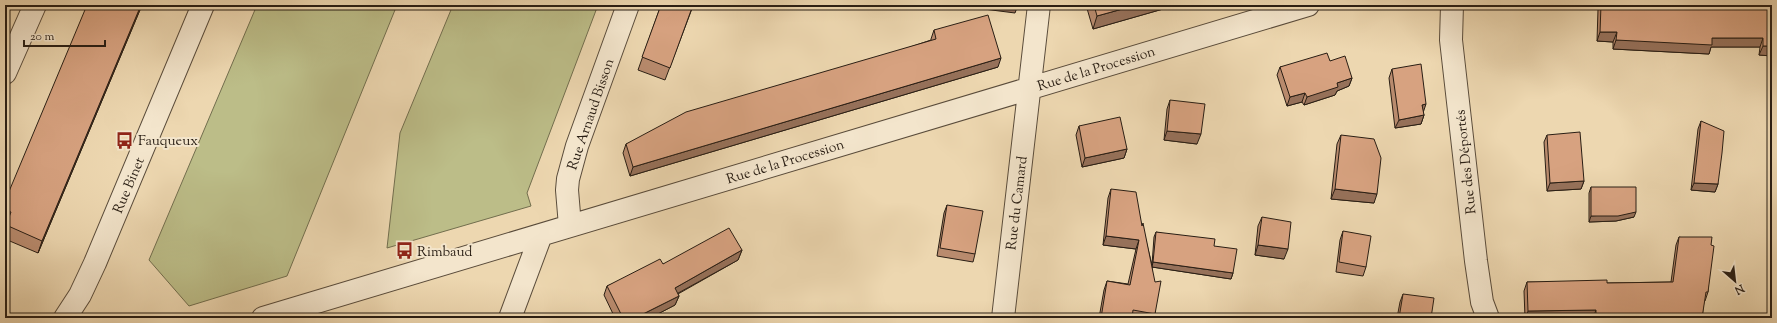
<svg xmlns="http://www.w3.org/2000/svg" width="1777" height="323" viewBox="0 0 1777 323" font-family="'Sorts Mill Goudy',serif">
	<rect width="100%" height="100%" fill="#edd7b0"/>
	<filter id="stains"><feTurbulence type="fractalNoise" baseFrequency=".005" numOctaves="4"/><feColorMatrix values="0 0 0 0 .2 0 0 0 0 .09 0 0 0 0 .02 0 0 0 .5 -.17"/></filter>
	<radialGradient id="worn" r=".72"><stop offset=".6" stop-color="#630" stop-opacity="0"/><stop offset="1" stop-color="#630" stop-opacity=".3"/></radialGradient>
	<path fill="#bcbd88" stroke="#726e4e" d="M 257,5 L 397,5 L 287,276 L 189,306 L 149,260 Z
		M 453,5 L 598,5 L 527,193 L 531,206 L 387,248 L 400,133 Z"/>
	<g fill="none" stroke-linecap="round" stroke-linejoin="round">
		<defs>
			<path id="minor" d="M 1452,5 L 1451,40 L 1476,261 L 1482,302 L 1488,318
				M 5,73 L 35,5
				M 570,226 L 567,190 L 568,179 L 577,146 L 628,5
				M 65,318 L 80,295 L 95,263 L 203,5
				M 263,318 L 1308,5
				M 510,318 L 541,235
				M 1003,318 L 1039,5"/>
		</defs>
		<use href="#minor" stroke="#5a4c3b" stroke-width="24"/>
		<use href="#minor" stroke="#f3e5cc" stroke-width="22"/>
	</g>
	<path fill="#b98b6e" stroke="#291e14" d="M 142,5 L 38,253 L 5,239 L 5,227 L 6,224 L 5,224 L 5,201 Z
		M 661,5 L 701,5 L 700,8 L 693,6 L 665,80 L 638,70 Z
		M 1086,5 L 1177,5 L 1093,29 Z
		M 1600,5 L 1772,5 L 1772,56 L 1759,55 L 1760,47 L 1711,47 L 1709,54 L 1613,49 L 1613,42 L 1597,41 L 1598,9 Z
		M 934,30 L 998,67 L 630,176 L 623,153 L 626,144 L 931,40 L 931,39 Z
		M 1330,61 L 1352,78 L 1349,86 L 1337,91 L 1335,95 L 1304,105 L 1302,102 L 1287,106 L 1277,75 L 1280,67 Z
		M 1392,69 L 1423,112 L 1424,115 L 1421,124 L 1395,128 L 1389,78 Z
		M 1170,100 L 1197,144 L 1164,140 L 1167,109 Z
		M 1701,121 L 1718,184 L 1715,192 L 1691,190 L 1698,129 Z
		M 1079,126 L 1127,149 L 1124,158 L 1082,167 L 1076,135 Z
		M 1341,135 L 1374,203 L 1331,199 L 1337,144 Z
		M 1547,135 L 1584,181 L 1581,189 L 1547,191 L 1544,142 Z
		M 1591,187 L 1634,217 L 1616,221 L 1589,222 L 1589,193 Z
		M 1111,189 L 1142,225 L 1152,265 L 1154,237 L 1156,232 L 1214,246 L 1233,273 L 1231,279 L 1152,267 L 1155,314 L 1154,318 L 1099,318 L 1104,290 L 1107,281 L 1128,284 L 1136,249 L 1103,245 L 1108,198 Z
		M 947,205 L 975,254 L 973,262 L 937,256 L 944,213 Z
		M 1262,217 L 1284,259 L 1255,255 L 1258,226 Z
		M 1343,231 L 1366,267 L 1363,276 L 1336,272 L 1340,240 Z
		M 1679,237 L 1711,245 L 1708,292 L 1705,301 L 1704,301 L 1702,318 L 1525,318 L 1524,291 L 1527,282 L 1607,283 L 1671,282 L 1676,245 Z
		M 742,250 L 738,260 L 678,294 L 679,296 L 675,305 L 650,318 L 615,318 L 604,295 L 607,286 L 663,264 Z
		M 1403,294 L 1431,318 L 1397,318 L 1400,302 Z"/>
	<path fill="#96715a" stroke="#291e14" d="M 141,5 L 142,5 L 38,253 L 42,241 Z
		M 977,5 L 1018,5 L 1015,13 L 976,8 Z
		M 1137,5 L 1177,5 L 1093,29 L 1097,16 Z
		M 1600,32 L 1617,32 L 1613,42 L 1597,41 Z
		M 1712,38 L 1763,38 L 1760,47 L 1711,47 L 1709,54 L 1613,49 L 1616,40 Z
		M 1763,46 L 1772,46 L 1772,56 L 1759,55 Z
		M 1001,58 L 998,67 L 630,176 L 633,167 Z
		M 1352,78 L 1349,86 L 1337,91 L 1335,95 L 1304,105 L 1307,97 L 1337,83 Z
		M 1305,93 L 1302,102 L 1287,106 L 1290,97 Z
		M 1426,104 L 1423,113 L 1422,105 Z
		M 1424,115 L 1421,124 L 1395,128 L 1399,120 Z
		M 1167,131 L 1201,134 L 1197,144 L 1164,140 Z
		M 1127,149 L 1124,158 L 1082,167 L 1085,158 Z
		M 1584,181 L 1581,189 L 1547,191 L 1550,183 Z
		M 1694,183 L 1718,184 L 1715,192 L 1691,190 Z
		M 1335,189 L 1377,194 L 1374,203 L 1331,199 Z
		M 1636,212 L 1634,217 L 1616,221 L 1589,222 L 1591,216 Z
		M 1106,236 L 1139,240 L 1136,249 L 1103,245 Z
		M 1258,245 L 1288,249 L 1284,259 L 1255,255 Z
		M 742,250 L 738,260 L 671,297 L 675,288 Z
		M 1153,262 L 1233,273 L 1231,279 L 1152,267 Z
		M 679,296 L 675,305 L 650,318 L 635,318 Z
		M 1596,310 L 1593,318 L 1526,318 L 1528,311 Z"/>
	<path fill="#d7a280" stroke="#291e14" d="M 87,5 L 141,5 L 42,241 L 6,225 L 11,212 L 5,210 L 5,201 Z
		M 661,5 L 693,5 L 670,68 L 642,57 Z
		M 1094,5 L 1137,5 L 1097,16 Z
		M 1601,5 L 1772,5 L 1772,46 L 1763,46 L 1763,38 L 1712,38 L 1712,45 L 1616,40 L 1617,32 L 1600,32 Z
		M 988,15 L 1001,58 L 633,167 L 626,144 L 686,112 L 936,39 L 934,30 Z
		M 1327,53 L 1330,61 L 1345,56 L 1352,78 L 1337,83 L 1338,87 L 1307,97 L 1305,93 L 1290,97 L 1280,67 Z
		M 1421,64 L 1426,104 L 1422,105 L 1424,115 L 1399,120 L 1392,69 Z
		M 1170,100 L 1205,104 L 1201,134 L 1167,131 Z
		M 1120,117 L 1127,149 L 1085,158 L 1079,126 Z
		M 1701,121 L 1724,131 L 1722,153 L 1718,184 L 1694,183 Z
		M 1580,132 L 1584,181 L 1550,183 L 1547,135 Z
		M 1341,135 L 1374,139 L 1381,158 L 1377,194 L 1335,189 Z
		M 1591,187 L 1636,187 L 1636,212 L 1618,216 L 1591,216 Z
		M 1111,189 L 1136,192 L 1142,226 L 1143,223 L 1155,282 L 1161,281 L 1155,314 L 1133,310 L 1132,318 L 1101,318 L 1107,281 L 1130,285 L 1139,240 L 1106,236 Z
		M 947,205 L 983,211 L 975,254 L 940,248 Z
		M 1262,217 L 1291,222 L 1288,249 L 1258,245 Z
		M 729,228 L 742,250 L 675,288 L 679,296 L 635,318 L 623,318 L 607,286 L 660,259 L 663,264 Z
		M 1343,231 L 1371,236 L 1366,267 L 1339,262 Z
		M 1156,232 L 1215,239 L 1214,246 L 1237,249 L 1233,273 L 1153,262 Z
		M 1679,237 L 1712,237 L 1711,245 L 1714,246 L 1708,292 L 1706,292 L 1702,318 L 1596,318 L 1596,310 L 1528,311 L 1527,282 L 1607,280 L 1607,283 L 1673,282 Z
		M 1403,294 L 1434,298 L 1431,318 L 1399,318 Z
		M 599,315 L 601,318 L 593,318 Z"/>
	<defs>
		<symbol id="bus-bare" viewBox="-9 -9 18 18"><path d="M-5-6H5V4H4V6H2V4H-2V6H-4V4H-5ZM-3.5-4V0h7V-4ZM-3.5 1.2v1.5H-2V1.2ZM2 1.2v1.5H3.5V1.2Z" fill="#8f2418" stroke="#f3e5cc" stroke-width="2.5" paint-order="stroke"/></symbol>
	</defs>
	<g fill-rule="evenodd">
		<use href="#bus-bare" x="112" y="128" width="25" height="25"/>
		<use href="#bus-bare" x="392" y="238" width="25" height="25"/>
	</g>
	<g text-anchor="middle" stroke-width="4" stroke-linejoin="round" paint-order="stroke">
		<g font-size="14" fill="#291e14" stroke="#f3e5cc">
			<text transform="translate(1096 68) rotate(-17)" y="5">Rue de la Procession</text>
			<text transform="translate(590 114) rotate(-71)" y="5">Rue Arnaud Bisson</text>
			<text transform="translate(785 161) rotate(-17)" y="5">Rue de la Procession</text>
			<text transform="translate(1465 162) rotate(-96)" y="5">Rue des Déportés</text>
			<text transform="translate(128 185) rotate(-67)" y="5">Rue Binet</text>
			<text transform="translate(1016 203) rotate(-83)" y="5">Rue du Camard</text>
		</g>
		<g font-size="14" fill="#291e14" stroke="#f3e5cc" text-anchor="start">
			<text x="138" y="145">Fauqueux</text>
			<text x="417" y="256">Rimbaud</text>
		</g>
	</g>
	<rect width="1777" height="323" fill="none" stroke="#edd7b0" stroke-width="20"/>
	<rect x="6" y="6" width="1765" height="311" fill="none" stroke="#291e14" stroke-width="2"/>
	<rect x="10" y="10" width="1757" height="303" fill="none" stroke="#291e14"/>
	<g transform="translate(1735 281) rotate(152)" stroke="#f3e5cc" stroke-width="3" paint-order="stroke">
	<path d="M0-3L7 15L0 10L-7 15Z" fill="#291e14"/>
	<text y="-6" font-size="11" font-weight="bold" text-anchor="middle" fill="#291e14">N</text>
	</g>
	<path d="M24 40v6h81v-6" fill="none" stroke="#291e14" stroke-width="2"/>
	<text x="30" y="40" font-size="12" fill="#291e14" stroke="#f3e5cc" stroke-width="3" paint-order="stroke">20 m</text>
	<rect width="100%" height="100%" filter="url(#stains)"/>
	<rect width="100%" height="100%" fill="url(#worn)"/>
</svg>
